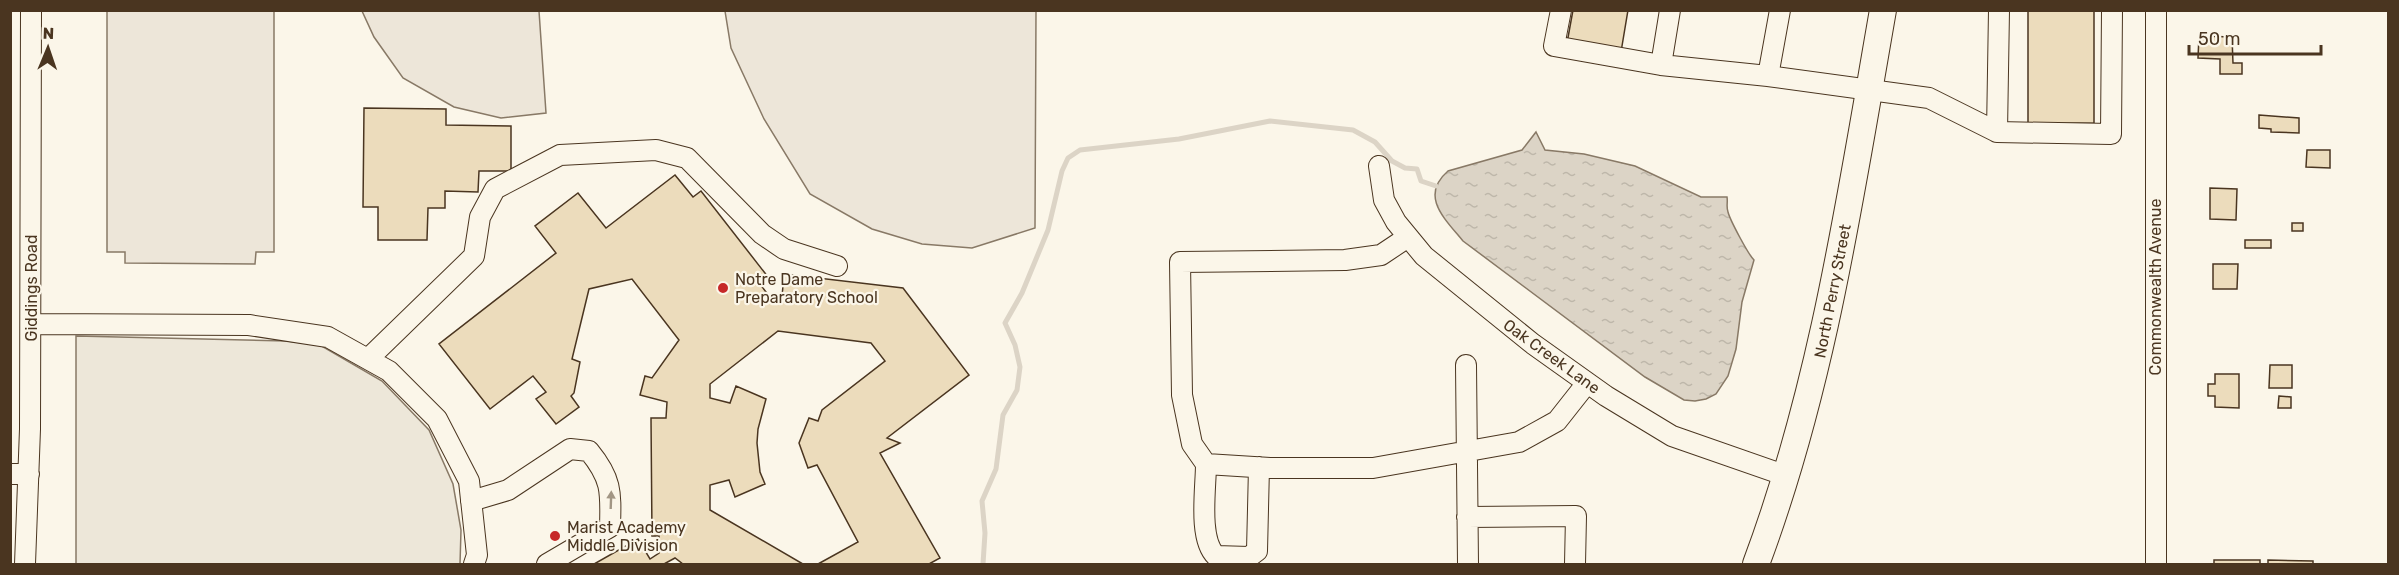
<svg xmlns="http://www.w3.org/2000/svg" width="2399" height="575" viewBox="0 0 2399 575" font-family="Rubik,sans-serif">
	<defs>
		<pattern id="water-ripples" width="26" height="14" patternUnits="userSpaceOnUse" patternTransform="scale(1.5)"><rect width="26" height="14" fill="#dcd4c6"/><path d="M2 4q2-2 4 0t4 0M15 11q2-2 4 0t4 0" fill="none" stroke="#beb7aa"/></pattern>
	</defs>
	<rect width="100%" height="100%" fill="#fbf6e9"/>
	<path fill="#ede6d9" stroke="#887966" stroke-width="1.5" d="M 107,11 L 274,11 L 274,252 L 256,252 L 255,264 L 125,263 L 125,252 L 107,252 Z
		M 362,11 L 539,11 L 546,113 L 501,118 L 454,107 L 403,78 L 374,37 Z
		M 725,11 L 1036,11 L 1035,228 L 972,248 L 922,244 L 872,229 L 810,194 L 764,119 L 731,48 Z"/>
	<path fill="#ede7d9" stroke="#887966" stroke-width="1.5" d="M 76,336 L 287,341 L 320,345 L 382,381 L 429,430 L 453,484 L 461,530 L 460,564 L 76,564 Z"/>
	<path fill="url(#water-ripples)" stroke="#887966" stroke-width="1.5" d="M 1536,132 L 1545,150 L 1584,154 L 1635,166 L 1701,197 L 1727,197 C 1728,202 1726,207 1728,212 C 1730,220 1748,254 1754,260 L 1742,302 L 1736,349 L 1728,376 L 1716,394 L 1706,399 L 1695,401 L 1684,400 L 1645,377 L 1463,241 C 1445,219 1419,196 1448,171 L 1522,150 Z"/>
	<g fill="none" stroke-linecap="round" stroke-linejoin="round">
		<path stroke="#dcd4c6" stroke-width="5" d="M 983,564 L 985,533 L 982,501 L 996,469 L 1003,415 L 1017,390 L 1020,367 L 1015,345 L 1005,323 L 1022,293 L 1048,230 L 1062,171 L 1068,158 L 1080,150 L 1179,139 L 1270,121 L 1353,130 L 1375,142 L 1392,161 L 1405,168 L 1417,169 L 1421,181 L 1436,186"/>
	</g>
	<path fill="#ecdcbc" stroke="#4a3520" stroke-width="1.5" d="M 1573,10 L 1628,10 L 1621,52 L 1567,43 Z
		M 2028,10 L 2094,10 L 2094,123 L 2028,124 Z
		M 2199,36 L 2232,37 L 2233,63 L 2242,63 L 2242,74 L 2220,74 L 2220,59 L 2198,58 Z
		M 364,108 L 446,109 L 446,125 L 511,126 L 511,171 L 479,171 L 478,192 L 445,191 L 445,208 L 428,208 L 427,240 L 378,240 L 378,207 L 363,207 Z
		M 2259,115 L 2299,118 L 2299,133 L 2271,132 L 2271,129 L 2259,128 Z
		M 2307,150 L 2330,150 L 2330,168 L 2306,167 Z
		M 675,175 L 693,197 L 701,191 L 768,277 L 760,284 L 769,296 L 782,297 L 784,274 L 903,288 L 969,375 L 887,438 L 900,443 L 880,453 L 940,558 L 929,564 L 818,564 L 858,542 L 817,465 L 808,468 L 799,443 L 809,418 L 818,421 L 822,410 L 885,361 L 871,343 L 778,331 L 710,384 L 710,398 L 730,403 L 736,386 L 766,399 L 758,429 L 757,443 L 760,472 L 765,484 L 735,497 L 729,480 L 710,485 L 710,510 L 803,564 L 683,564 L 675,558 L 664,564 L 594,564 L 638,539 L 650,559 L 659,553 L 659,536 L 652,536 L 651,418 L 666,418 L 667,402 L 640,395 L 645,376 L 652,378 L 679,340 L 632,279 L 589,289 L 572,359 L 580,362 L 574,393 L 571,396 L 579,407 L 556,424 L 536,399 L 546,392 L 533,376 L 490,409 L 439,344 L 556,253 L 535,226 L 578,193 L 606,228 Z
		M 2210,188 L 2237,189 L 2236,220 L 2210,219 Z
		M 2292,223 L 2303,223 L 2303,231 L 2292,231 Z
		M 2245,240 L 2271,240 L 2271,248 L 2245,248 Z
		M 2213,264 L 2238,264 L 2237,289 L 2213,289 Z
		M 2270,365 L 2292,365 L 2292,388 L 2269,388 Z
		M 2215,374 L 2239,374 L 2239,408 L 2215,407 L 2215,396 L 2208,396 L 2208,384 L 2215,384 Z
		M 2279,396 L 2291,397 L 2291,408 L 2278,408 Z
		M 2214,560 L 2260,560 L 2260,564 L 2214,564 Z
		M 2268,560 L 2313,561 L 2313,564 L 2268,564 Z"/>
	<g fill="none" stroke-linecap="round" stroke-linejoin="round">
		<defs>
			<path id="minor" d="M 1561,10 L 1554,46 L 1661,65 L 1670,10
				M 2156,10 L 2156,564
				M 1661,65 L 1768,76 L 1929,98 L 1997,132 L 2111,134 L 2112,10
				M 1768,76 L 1780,10
				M 1997,132 L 1999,10
				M 1379,166 L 1384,200 L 1396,222 L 1424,256 L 1533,344 L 1606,396 L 1672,436 L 1787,476
				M 1408,237 L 1381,255 L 1345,260 L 1180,262 L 1182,395 L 1192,444 L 1206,464 L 1270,468 L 1373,468 L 1519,442 L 1557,421 L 1587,383
				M 31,324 L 249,325 L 328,337 L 389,371 L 437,419 L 469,481 L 477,555 L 474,564
				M 368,359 L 474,256 L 480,217 L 495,189 L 560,155 L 656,150 L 687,158 L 762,234 L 784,249 L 837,266
				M 1466,365 L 1468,564
				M 1206,464 C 1206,488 1198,539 1216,556 L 1249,557 L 1257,551 L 1259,467
				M 10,474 L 29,474
				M 471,501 L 508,490 L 570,449 L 589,451 C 612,479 611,492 610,527 L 547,564
				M 1467,517 L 1576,516 L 1575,564
				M 25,564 L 30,429 L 31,10"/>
			<path id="major" d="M 1756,564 C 1823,385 1850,198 1883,10"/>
		</defs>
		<use href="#minor" stroke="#4a3520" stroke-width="22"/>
		<use href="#major" stroke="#4a3520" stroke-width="28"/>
		<use href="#minor" stroke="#fbf6e9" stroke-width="20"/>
		<use href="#major" stroke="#fbf6e9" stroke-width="26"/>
	</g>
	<defs><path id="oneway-solid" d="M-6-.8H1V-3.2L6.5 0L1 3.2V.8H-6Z" transform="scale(1.5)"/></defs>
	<use fill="#a29684" href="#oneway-solid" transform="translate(611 500) rotate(-88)"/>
	<g fill="#c62828" stroke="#fbf6e9" stroke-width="2">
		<circle cx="723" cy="288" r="6"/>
		<circle cx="555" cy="536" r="6"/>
	</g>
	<g text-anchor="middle" stroke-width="4.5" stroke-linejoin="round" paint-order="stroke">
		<g font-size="16" fill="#4a3520" stroke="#fbf6e9" text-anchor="start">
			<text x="735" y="285">Notre Dame<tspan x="735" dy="18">Preparatory School</tspan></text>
			<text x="567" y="533">Marist Academy<tspan x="567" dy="18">Middle Division</tspan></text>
		</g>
		<g font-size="16" fill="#4a3520" stroke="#fbf6e9">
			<text transform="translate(2155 287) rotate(-90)" y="6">Commonwealth Avenue</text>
			<text transform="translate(31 288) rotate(-90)" y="6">Giddings Road</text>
			<text transform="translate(1832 291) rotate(-79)" y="6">North Perry Street</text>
			<text transform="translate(1552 356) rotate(36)" y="6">Oak Creek Lane</text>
		</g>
	</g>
	<rect width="2399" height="575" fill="none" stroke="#4a3520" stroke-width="24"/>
	<g transform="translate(48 48) rotate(2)" stroke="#fbf6e9" stroke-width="4.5" paint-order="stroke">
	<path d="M0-4.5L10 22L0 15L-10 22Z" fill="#4a3520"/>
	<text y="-9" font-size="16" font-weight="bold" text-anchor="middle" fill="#4a3520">N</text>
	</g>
	<path d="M2189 45v9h132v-9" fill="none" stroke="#4a3520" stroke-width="3"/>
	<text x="2198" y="45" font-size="18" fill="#4a3520" stroke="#fbf6e9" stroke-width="4.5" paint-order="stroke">50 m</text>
</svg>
